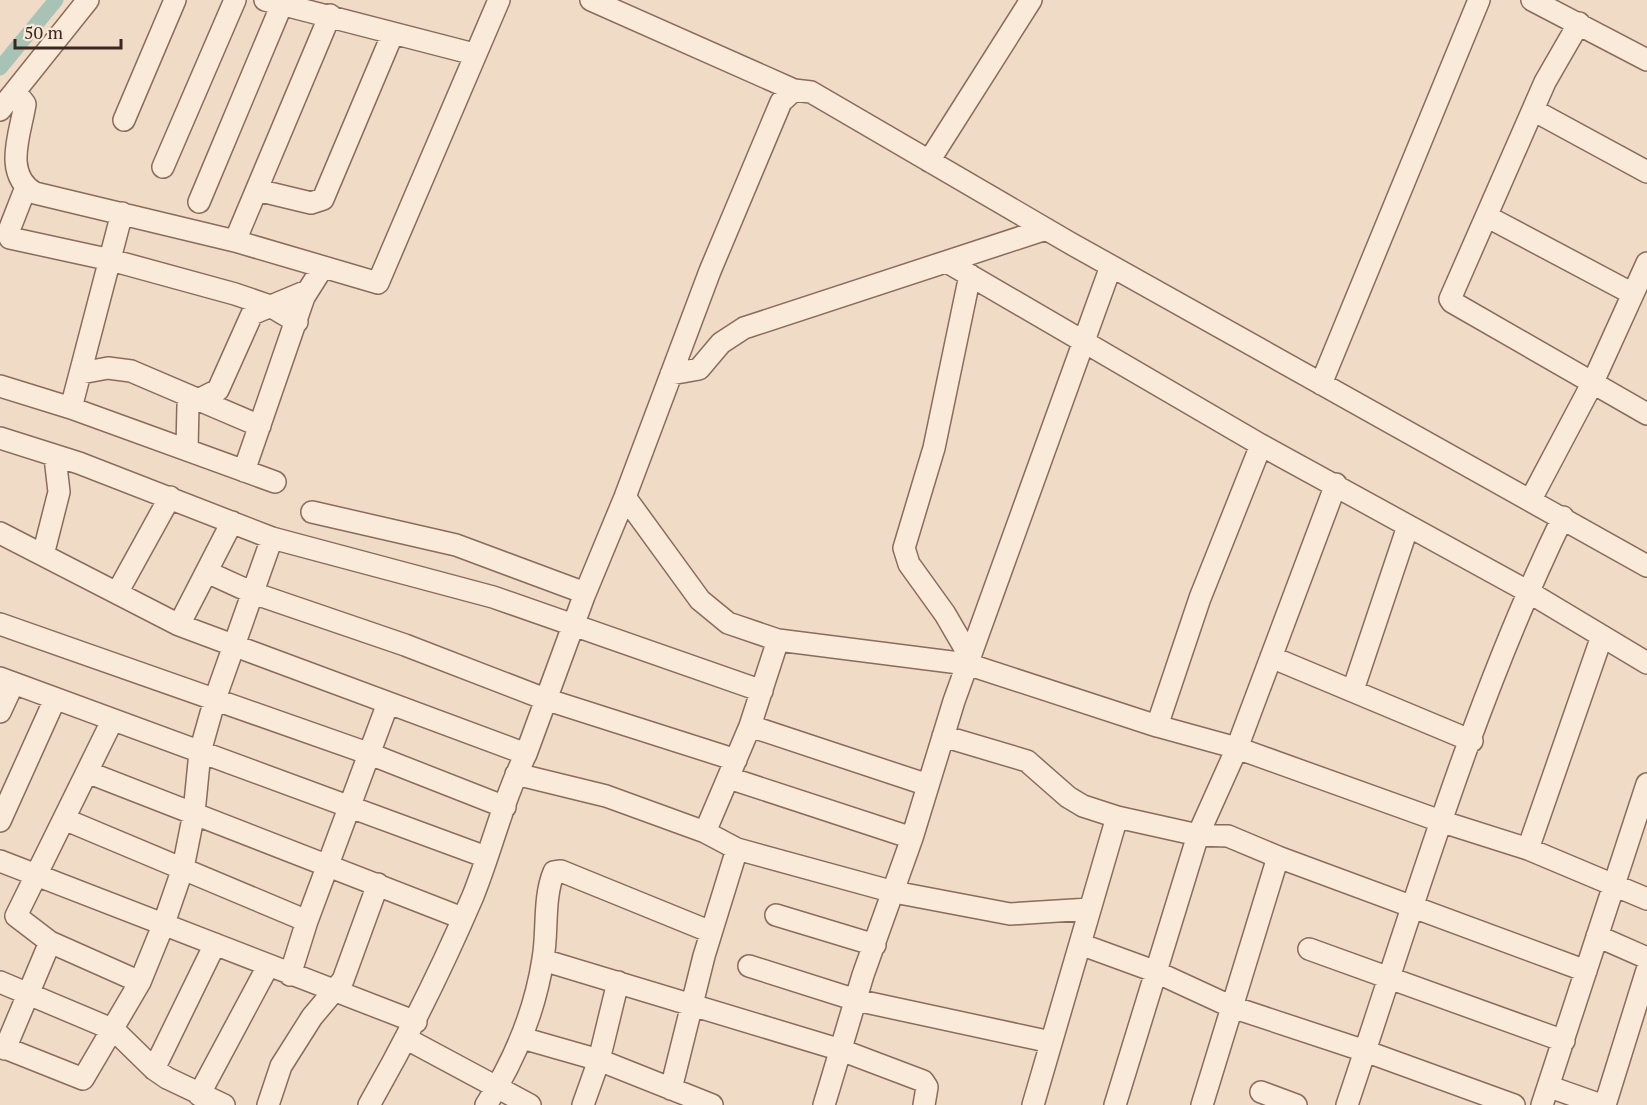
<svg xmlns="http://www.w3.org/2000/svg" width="1647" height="1105" viewBox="0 0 1647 1105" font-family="'PT Serif',serif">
	<rect width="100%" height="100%" fill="#efdbc6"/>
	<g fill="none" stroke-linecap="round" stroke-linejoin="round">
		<path stroke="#a8c2b5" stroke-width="15" d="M 0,68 L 56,0"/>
		<defs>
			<path id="minor" d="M 265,0 L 474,54
				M 591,0 L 794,90
				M 1532,0 L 1647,60
				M 1579,23 L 1545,82 L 1450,299 L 1452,302 L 1647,414
				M 15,91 L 25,104 C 21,132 2,174 35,193 L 235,241 L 378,283 L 499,0
				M 0,110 L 88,0
				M 1533,110 L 1647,172
				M 124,120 L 175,0
				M 929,161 L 1031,0
				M 163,167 L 235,0
				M 26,187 L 8,233 L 10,238 L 111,260 L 235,294 L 270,306 L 297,322
				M 257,190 L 311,203 L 323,199 L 393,33
				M 199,202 L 282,4
				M 1488,217 L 1633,294
				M 235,241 L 330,15
				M 947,262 L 1261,445 L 1527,591 L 1647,663
				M 81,373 L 108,368 L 131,371 L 260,426
				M 671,374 L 699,369 L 721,343 L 744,328 L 1046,229
				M 1321,384 L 1479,0
				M 0,386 L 71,408 L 275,482
				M 71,408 L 122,213
				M 0,438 L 79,463 L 272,538 L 493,597 L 762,691
				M 187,449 L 188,405 L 218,390 L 252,314 L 307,291
				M 244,471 L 304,297 L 323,267
				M 625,497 L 700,600 L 728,623 L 778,640 L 967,664 L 1157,726 L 1237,748 L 1443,822 L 1528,849 L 1647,899
				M 1531,499 L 1593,382 L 1647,263
				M 312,512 L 456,545 L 585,593
				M 0,533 L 179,625 L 526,754
				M 43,555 L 59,492 L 55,457
				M 207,572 L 253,593 L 405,645 L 545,699 L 736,760
				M 117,593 L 170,497
				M 0,624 L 370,754 L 505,807
				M 179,625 L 232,522
				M 970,657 L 945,614 L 909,564 L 904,548 L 934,448 L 970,275
				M 1271,657 L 1472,741
				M 0,678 L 486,857
				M 1353,690 L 1408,526
				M 0,712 L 13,684
				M 112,721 L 16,916 L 50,942 L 140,982
				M 750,726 L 928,785
				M 1157,726 L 1200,598 L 1261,445
				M 943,736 L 1027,761 L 1068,797 L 1083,806 L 1117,817 L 1198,835 L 1228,836 L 1278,857 L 1586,971
				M 87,772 L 462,918
				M 516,774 L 606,796 L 705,832 L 737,849 L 894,892 L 1010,914 L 1089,909
				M 729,778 L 912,838
				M 64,819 L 307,921
				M 0,821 L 55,699
				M 705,832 L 750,726 L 778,640
				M 1528,849 L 1602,636
				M 0,861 L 416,1022
				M 776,915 L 875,945
				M 1597,936 L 1647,958
				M 1080,944 L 1154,971 L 1232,1007 L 1365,1051 L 1514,1105
				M 1309,949 L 1564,1041
				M 543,960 L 841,1050 L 923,1081 L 927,1087 L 924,1105
				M 749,966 L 856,1000 L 1051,1042
				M 290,975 L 307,921 L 388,703
				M 0,982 L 114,1030 L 154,1069 L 167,1078 L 224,1105
				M 522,1038 L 599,1060 L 712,1105
				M 407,1039 L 530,1105
				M 0,1046 L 83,1079 L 140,982 L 164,923 L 183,868 L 194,813 L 200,752 L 215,699 L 272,538
				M 5,1049 L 50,942
				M 154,1069 L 215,944
				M 1550,1087 L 1601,1105
				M 671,1089 L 704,956 L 737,849
				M 1261,1092 L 1296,1105
				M 199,1095 L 268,966
				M 268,1105 L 281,1066 L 312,1017 L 343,980 L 378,884
				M 369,1105 C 408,1037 442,968 473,896 C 492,849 503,799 526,754 L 584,596 L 625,497 L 710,271 L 781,102 L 794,90 L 811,92 L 1070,243 L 1647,566
				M 486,1105 C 514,1061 535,1011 543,959 C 548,932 543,898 554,872 L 561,871 L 711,932
				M 583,1105 L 599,1060 L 618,982
				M 824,1105 L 863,975 L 912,838 L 954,701 L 1111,266
				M 1033,1105 L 1117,817
				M 1115,1105 L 1198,835 L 1237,748 L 1336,484
				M 1202,1105 L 1278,857
				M 1347,1105 C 1413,909 1472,704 1563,517
				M 1542,1105 L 1647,784
				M 1605,1105 L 1647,970"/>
		</defs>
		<use href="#minor" stroke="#8b6b5c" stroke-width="24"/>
		<use href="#minor" stroke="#f9eada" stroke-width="21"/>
	</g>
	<path d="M15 39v9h106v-9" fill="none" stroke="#3b271f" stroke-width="3"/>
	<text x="24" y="39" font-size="18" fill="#3b271f" stroke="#f6e7d6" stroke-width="4.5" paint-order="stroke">50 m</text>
</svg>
